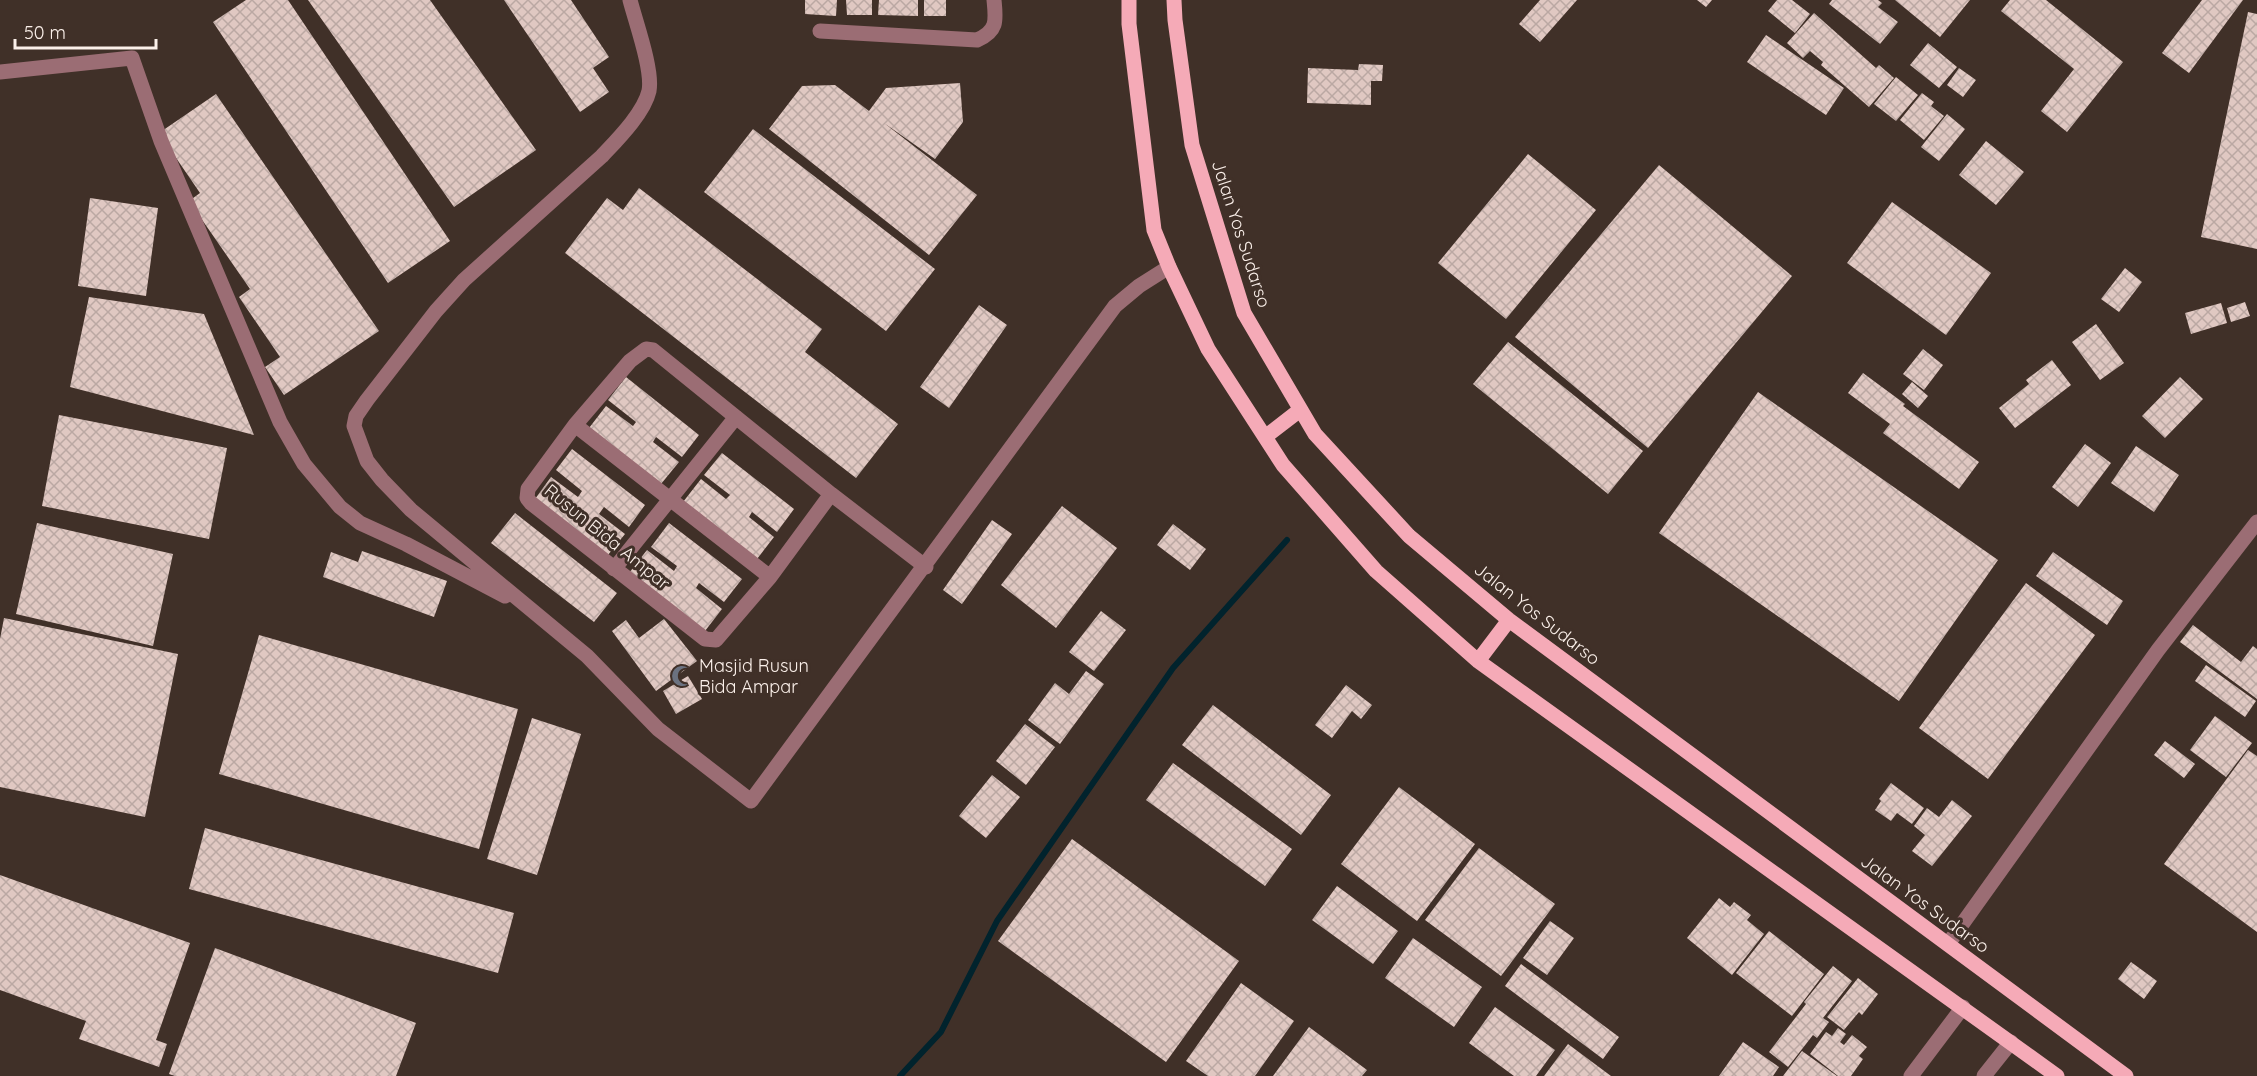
<svg xmlns="http://www.w3.org/2000/svg" width="2257" height="1076" viewBox="0 0 2257 1076" font-family="Quicksand,sans-serif">
	<defs>
		<pattern id="building-cross-hatch" width="8" height="8" patternUnits="userSpaceOnUse" patternTransform="scale(1.5)"><rect width="8" height="8" fill="#e0c8c2"/><path d="M0 0l8 8M0 8l8-8" fill="none" stroke="#bba8a3"/></pattern>
	</defs>
	<rect width="100%" height="100%" fill="#403028"/>
	<g fill="none" stroke-linecap="round" stroke-linejoin="round">
		<path stroke="#01232d" stroke-width="6" d="M 900,1076 L 941,1032 L 997,921 L 1173,668 L 1287,540"/>
	</g>
	<path fill="url(#building-cross-hatch)" d="M 246,0 L 288,0 L 450,241 L 388,283 L 213,22 Z
		M 308,0 L 430,0 L 536,150 L 454,207 Z
		M 504,0 L 571,0 L 609,57 L 593,68 L 609,92 L 580,112 Z
		M 805,0 L 837,0 L 836,16 L 805,14 Z
		M 846,0 L 872,0 L 872,15 L 847,15 Z
		M 879,0 L 918,0 L 918,16 L 878,15 Z
		M 924,0 L 946,0 L 946,16 L 924,16 Z
		M 1540,0 L 1577,0 L 1540,42 L 1519,24 Z
		M 1697,0 L 1712,0 L 1706,7 Z
		M 1777,0 L 1792,0 L 1810,14 L 1795,33 L 1768,11 Z
		M 1832,0 L 1878,0 L 1882,3 L 1878,7 L 1898,22 L 1880,44 L 1829,4 Z
		M 1895,0 L 1970,0 L 1940,37 Z
		M 2010,0 L 2046,0 L 2123,62 L 2067,132 L 2041,111 L 2074,69 L 2001,11 Z
		M 2202,0 L 2243,0 L 2189,73 L 2162,53 Z
		M 2248,12 L 2257,14 L 2257,249 L 2201,237 Z
		M 1814,13 L 1876,68 L 1879,65 L 1894,78 L 1869,107 L 1821,65 L 1823,62 L 1810,51 L 1803,58 L 1787,43 Z
		M 1766,35 L 1844,88 L 1826,115 L 1747,62 Z
		M 1928,43 L 1957,67 L 1939,88 L 1910,65 Z
		M 1359,64 L 1383,65 L 1382,81 L 1371,81 L 1371,105 L 1307,103 L 1308,68 L 1358,70 Z
		M 1959,68 L 1976,80 L 1963,97 L 1947,85 Z
		M 1896,77 L 1918,95 L 1896,121 L 1874,104 Z
		M 960,83 L 963,122 L 935,159 L 884,123 L 977,195 L 929,255 L 769,129 L 802,86 L 835,85 L 869,111 L 886,88 Z
		M 1922,93 L 1934,102 L 1931,106 L 1944,116 L 1924,140 L 1900,120 Z
		M 216,94 L 379,331 L 284,395 L 265,367 L 280,357 L 239,297 L 250,289 L 189,201 L 200,193 L 159,133 Z
		M 1947,114 L 1965,129 L 1939,161 L 1921,147 Z
		M 753,129 L 935,269 L 886,331 L 704,192 Z
		M 1986,141 L 2024,172 L 1996,205 L 1959,175 Z
		M 1528,154 L 1596,210 L 1506,319 L 1438,263 Z
		M 1659,165 L 1792,276 L 1648,448 L 1515,337 Z
		M 639,188 L 822,329 L 805,352 L 898,424 L 856,478 L 565,253 L 607,198 L 623,210 Z
		M 90,198 L 158,208 L 146,296 L 78,286 Z
		M 1892,202 L 1991,273 L 1946,335 L 1847,263 Z
		M 2125,268 L 2142,282 L 2119,312 L 2101,299 Z
		M 89,297 L 204,314 L 254,435 L 70,387 Z
		M 2245,302 L 2250,316 L 2231,322 L 2227,308 Z
		M 2221,303 L 2227,323 L 2191,334 L 2185,313 Z
		M 979,305 L 1007,325 L 949,408 L 920,387 Z
		M 2096,324 L 2124,363 L 2100,380 L 2072,342 Z
		M 1508,342 L 1643,451 L 1608,494 L 1473,384 Z
		M 1923,349 L 1943,365 L 1924,390 L 1903,374 Z
		M 2052,360 L 2071,385 L 2015,428 L 1999,408 L 2029,384 L 2026,380 Z
		M 1863,373 L 1905,404 L 1903,406 L 1979,462 L 1959,489 L 1883,433 L 1890,424 L 1848,393 Z
		M 626,377 L 699,435 L 682,457 L 656,437 L 653,442 L 679,462 L 661,484 L 589,428 L 606,406 L 633,426 L 636,422 L 608,400 Z
		M 2180,377 L 2203,399 L 2165,438 L 2142,416 Z
		M 1912,382 L 1928,396 L 1918,408 L 1902,394 Z
		M 1758,392 L 1998,560 L 1899,701 L 1659,533 Z
		M 59,415 L 227,448 L 209,539 L 42,506 Z
		M 2085,444 L 2111,463 L 2078,507 L 2052,487 Z
		M 2136,446 L 2179,475 L 2154,512 L 2111,483 Z
		M 572,449 L 645,505 L 629,527 L 604,507 L 599,514 L 625,534 L 608,555 L 535,499 L 551,477 L 578,497 L 582,491 L 556,470 Z
		M 722,453 L 794,509 L 777,532 L 752,512 L 749,517 L 774,537 L 757,559 L 683,502 L 701,479 L 726,499 L 730,495 L 704,475 Z
		M 1062,506 L 1117,548 L 1056,628 L 1001,585 Z
		M 515,513 L 617,593 L 594,622 L 491,543 Z
		M 992,520 L 1012,534 L 962,604 L 943,590 Z
		M 37,523 L 173,554 L 153,646 L 16,614 Z
		M 669,523 L 742,579 L 724,602 L 699,583 L 696,588 L 722,609 L 705,631 L 629,573 L 647,550 L 674,571 L 677,566 L 651,547 Z
		M 1173,524 L 1206,549 L 1190,570 L 1157,545 Z
		M 362,551 L 447,581 L 434,617 L 323,577 L 331,552 L 358,562 Z
		M 2053,552 L 2123,601 L 2107,625 L 2036,576 Z
		M 2026,583 L 2095,635 L 1988,779 L 1919,728 Z
		M 1101,611 L 1126,630 L 1094,671 L 1069,652 Z
		M 4,618 L 178,654 L 145,817 L 0,787 L 0,639 Z
		M 664,619 L 697,661 L 656,691 L 612,631 L 626,620 L 639,638 Z
		M 2193,625 L 2241,662 L 2253,646 L 2257,649 L 2257,699 L 2180,642 Z
		M 259,635 L 518,709 L 479,849 L 219,774 Z
		M 2206,665 L 2256,701 L 2245,717 L 2195,681 Z
		M 1086,671 L 1104,684 L 1060,744 L 1028,720 L 1055,683 L 1069,694 Z
		M 688,676 L 702,699 L 676,714 L 663,691 Z
		M 1346,685 L 1372,705 L 1361,719 L 1352,711 L 1332,738 L 1315,725 Z
		M 1213,705 L 1331,795 L 1301,835 L 1182,745 Z
		M 2215,716 L 2252,743 L 2226,777 L 2190,750 Z
		M 532,718 L 581,734 L 537,875 L 487,859 Z
		M 1025,724 L 1055,747 L 1026,785 L 996,761 Z
		M 2165,741 L 2195,764 L 2184,778 L 2154,755 Z
		M 2248,750 L 2257,756 L 2257,932 L 2164,864 Z
		M 1173,763 L 1292,849 L 1265,886 L 1146,800 Z
		M 992,775 L 1020,797 L 986,838 L 959,816 Z
		M 1891,783 L 1924,808 L 1912,824 L 1897,813 L 1891,821 L 1875,810 L 1881,801 L 1879,799 Z
		M 1399,787 L 1475,844 L 1417,921 L 1341,864 Z
		M 1952,800 L 1972,816 L 1932,866 L 1912,851 L 1925,835 L 1914,826 L 1927,808 L 1939,817 Z
		M 205,828 L 514,913 L 498,973 L 189,889 Z
		M 1072,839 L 1239,961 L 1166,1062 L 998,941 Z
		M 1479,848 L 1555,904 L 1501,976 L 1425,920 Z
		M 0,875 L 190,943 L 156,1040 L 167,1044 L 159,1067 L 79,1039 L 86,1021 L 0,990 Z
		M 1337,886 L 1398,931 L 1373,964 L 1312,920 Z
		M 1719,898 L 1730,907 L 1734,902 L 1751,915 L 1747,920 L 1764,934 L 1732,975 L 1687,938 Z
		M 1550,921 L 1574,938 L 1547,975 L 1523,958 Z
		M 1769,931 L 1824,974 L 1792,1016 L 1736,973 Z
		M 1413,938 L 1482,987 L 1454,1027 L 1385,978 Z
		M 215,948 L 416,1023 L 396,1076 L 175,1076 L 169,1074 Z
		M 2131,962 L 2157,981 L 2144,999 L 2118,979 Z
		M 1521,964 L 1619,1037 L 1603,1059 L 1505,986 Z
		M 1833,966 L 1852,981 L 1823,1018 L 1829,1022 L 1817,1038 L 1813,1035 L 1788,1067 L 1769,1052 L 1806,1004 L 1804,1002 Z
		M 1858,978 L 1878,994 L 1862,1015 L 1859,1012 L 1844,1030 L 1827,1017 Z
		M 1241,983 L 1294,1021 L 1255,1076 L 1208,1076 L 1186,1061 Z
		M 1495,1007 L 1555,1050 L 1536,1076 L 1514,1076 L 1469,1043 Z
		M 1309,1027 L 1367,1070 L 1362,1076 L 1273,1076 Z
		M 1838,1028 L 1846,1034 L 1840,1042 L 1844,1045 L 1852,1035 L 1867,1047 L 1859,1056 L 1863,1059 L 1851,1076 L 1838,1076 L 1810,1054 L 1826,1032 L 1832,1036 Z
		M 1743,1042 L 1779,1067 L 1773,1076 L 1719,1076 Z
		M 1568,1044 L 1611,1076 L 1544,1076 Z
		M 1802,1051 L 1837,1076 L 1783,1076 Z"/>
	<g fill="none" stroke-linecap="round" stroke-linejoin="round">
		<path stroke="#9b6d74" stroke-width="15" d="M 630,0 C 636,23 653,70 649,91 C 644,113 617,140 602,156 L 464,280 L 436,311 L 367,400 L 356,416 L 354,426 L 367,461 L 382,480 L 411,510 L 587,656 L 658,729 L 751,801 L 1115,306 L 1139,286 L 1169,267
			M 820,31 L 977,40 C 998,31 996,20 994,0
			M 0,72 L 132,58 L 161,141 L 202,238 L 280,422 L 304,464 L 340,507 L 360,523 L 406,544 L 505,596
			M 575,425 L 770,577
			M 831,494 L 770,577 L 721,634 L 716,640 L 705,639 L 531,503 L 527,498 L 528,489 L 575,425 L 630,361 L 646,349 L 653,350 L 831,494 L 926,567
			M 614,569 L 736,417
			M 1948,944 L 2158,650 L 2257,522
			M 1911,1076 L 1963,1007
			M 1984,1076 L 2011,1042"/>
		<path stroke="#f5aab7" stroke-width="15" d="M 1129,0 L 1129,24 L 1154,230 L 1169,267 L 1208,349 L 1283,465 L 1376,571 L 1478,661 L 2057,1076
			M 1174,0 L 1175,20 L 1192,145 L 1244,313 L 1315,434 L 1409,536 L 1509,620 L 2126,1076
			M 1265,437 L 1300,410
			M 1478,661 L 1509,620"/>
	</g>
	<defs>
		<symbol id="mosque-bare" viewBox="-9 -9 18 18"><path d="M3.5-4.9A6 6 0 1 0 3.5 4.9A5 5 0 1 1 3.5-4.9Z" fill="#6b7280" stroke="#403028" stroke-width="2.5" paint-order="stroke"/></symbol>
	</defs>
	<g fill-rule="evenodd">
		<use href="#mosque-bare" x="667" y="661" width="30" height="30"/>
	</g>
	<g text-anchor="middle" stroke-width="6" stroke-linejoin="round" paint-order="stroke">
		<g font-size="18" fill="#fbf0ea" stroke="#403028">
			<text transform="translate(1241 234) rotate(72)" y="6">Jalan Yos Sudarso</text>
			<text transform="translate(607 537) rotate(39)" y="6">Rusun Bida Ampar</text>
			<text transform="translate(1537 614) rotate(38)" y="6">Jalan Yos Sudarso</text>
			<text transform="translate(1925 904) rotate(36)" y="6">Jalan Yos Sudarso</text>
		</g>
		<g font-size="18" fill="#fbf0ea" stroke="#403028" text-anchor="start">
			<text x="699" y="672">Masjid Rusun<tspan x="699" dy="21">Bida Ampar</tspan></text>
		</g>
	</g>
	<path d="M15 39v9h141v-9" fill="none" stroke="#fbf0ea" stroke-width="3"/>
	<text x="24" y="39" font-size="18" fill="#fbf0ea" stroke="#403028" stroke-width="4.5" paint-order="stroke">50 m</text>
</svg>
